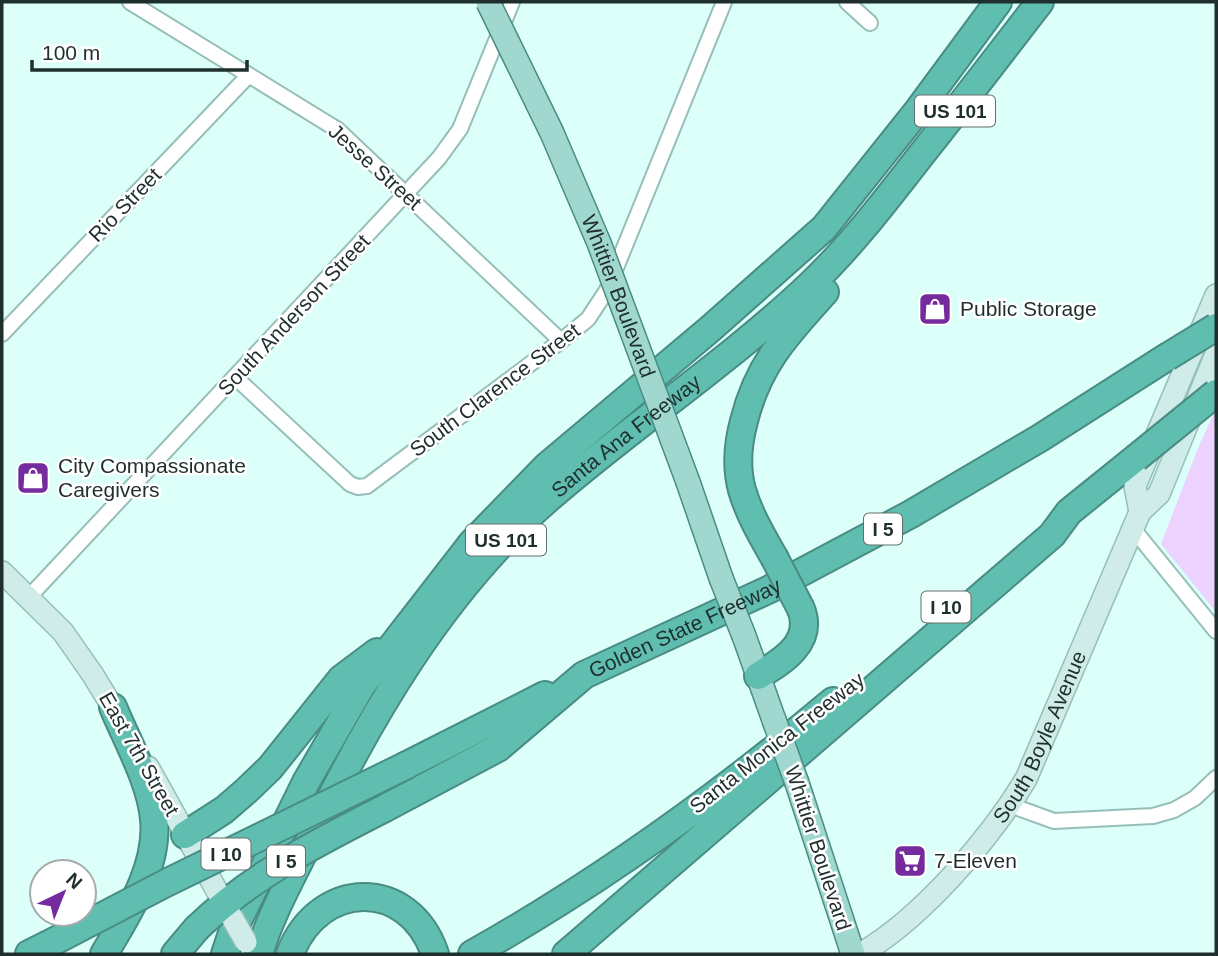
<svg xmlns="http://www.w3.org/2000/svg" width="1218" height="956" viewBox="0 0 1218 956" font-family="Arial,sans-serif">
	<rect width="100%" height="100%" fill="#ddfff9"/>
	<path fill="#ebd2ff" d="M 1216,409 L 1216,612 L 1161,544 L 1198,448 Z"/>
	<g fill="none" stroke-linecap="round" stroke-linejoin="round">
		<defs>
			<path id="minor" d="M 130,2 L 338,130 L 561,341
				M 847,2 L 870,23
				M 2,334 L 248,76
				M 235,377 L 350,484 L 358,487 L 367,486 L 561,341 L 588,319 L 607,290 L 724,2
				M 1134,530 L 1216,631
				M 29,597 L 439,158 L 460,129 L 512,2
				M 1010,805 L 1054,821 L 1153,816 L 1174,810 L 1195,798 L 1216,778"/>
			<g id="secondary">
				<path d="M 1140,512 L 1135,486 L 1216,295"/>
				<path d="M 2,572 L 63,632 L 93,675 L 121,721"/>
				<path d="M 148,767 L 217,891"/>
				<path id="s1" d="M 860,954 C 921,919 990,839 1026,779 L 1140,512 L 1159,494 L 1216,354"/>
			</g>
			<path id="primary" d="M 688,482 L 721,578
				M 744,636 L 774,720
				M 797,783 L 853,954"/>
			<g id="motorway">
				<path d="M 774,557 C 762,536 749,514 742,490 C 736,468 738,443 744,421 C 758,364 787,334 825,292"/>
				<path d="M 758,676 C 783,661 814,642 801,609"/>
				<path d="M 407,765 L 545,695"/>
				<path id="s2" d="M 385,808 L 498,748 L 584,675 L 770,589 L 911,514 L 1040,438 L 1167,357"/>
				<path d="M 185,835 L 224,810 L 246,791 L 270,768 L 341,679 L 377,652"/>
				<path d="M 29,954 L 47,945"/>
				<path d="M 104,954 C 127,915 159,867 154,819 C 151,783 127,741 113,707"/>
				<path d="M 175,954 L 197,928"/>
				<path d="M 225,954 L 232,933 L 306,782 L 362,685 L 472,543 L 547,466 L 710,329 L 824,228 L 919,109 L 998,2"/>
				<path id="s3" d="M 259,954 C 270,916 290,881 307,846 C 368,719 442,591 549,498 C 634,424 729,362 811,284 C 854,243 889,196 925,150 C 964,101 1002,51 1040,2"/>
				<path d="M 290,954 C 319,879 409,877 435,954"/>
				<path d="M 472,954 C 597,884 723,793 833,701"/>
				<path d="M 566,954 L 1052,535 L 1069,512 L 1136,458"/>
			</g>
		</defs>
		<use href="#minor" stroke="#96bfb8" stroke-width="18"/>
		<use href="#secondary" stroke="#96bfb8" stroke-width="24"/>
		<use href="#primary" stroke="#498c83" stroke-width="26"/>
		<use href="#motorway" stroke="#498c83" stroke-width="30"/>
		<use href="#minor" stroke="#fff" stroke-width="14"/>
		<use href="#secondary" stroke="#cfece8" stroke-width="21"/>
		<use href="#primary" stroke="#a0d8d0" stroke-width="23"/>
		<use href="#motorway" stroke="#60beb1" stroke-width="26"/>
		<defs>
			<path id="secondary-bridge" d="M 217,891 L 246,942"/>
			<g id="primary-bridge">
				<path id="s4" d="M 488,2 L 552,133 L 599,243 L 688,482"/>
				<path d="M 721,578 L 744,636"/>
				<path d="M 774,720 L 797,783"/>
			</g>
			<path id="motorway-bridge" d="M 1167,357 L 1216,327
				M 1136,458 L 1216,393
				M 774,557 L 801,609
				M 197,928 C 251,876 318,842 385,808
				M 47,945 L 166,883 L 407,765"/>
		</defs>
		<use href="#secondary-bridge" stroke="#96bfb8" stroke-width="24" stroke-linecap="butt"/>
		<use href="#primary-bridge" stroke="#498c83" stroke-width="26" stroke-linecap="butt"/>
		<use href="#motorway-bridge" stroke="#498c83" stroke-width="30" stroke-linecap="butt"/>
		<use href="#secondary-bridge" stroke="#cfece8" stroke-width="21"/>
		<use href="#primary-bridge" stroke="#a0d8d0" stroke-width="23"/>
		<use href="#motorway-bridge" stroke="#60beb1" stroke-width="26"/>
	</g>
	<defs>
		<symbol id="shop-square" viewBox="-11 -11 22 22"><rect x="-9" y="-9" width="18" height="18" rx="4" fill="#752b9d" stroke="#fff"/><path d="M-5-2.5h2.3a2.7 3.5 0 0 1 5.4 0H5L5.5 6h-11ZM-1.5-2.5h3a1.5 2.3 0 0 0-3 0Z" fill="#fff"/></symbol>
		<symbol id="supermarket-square" viewBox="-11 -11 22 22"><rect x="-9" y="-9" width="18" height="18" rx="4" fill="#752b9d" stroke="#fff"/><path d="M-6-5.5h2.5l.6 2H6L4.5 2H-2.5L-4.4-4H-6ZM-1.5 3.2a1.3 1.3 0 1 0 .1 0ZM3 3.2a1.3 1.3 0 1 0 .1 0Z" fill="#fff"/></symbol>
	</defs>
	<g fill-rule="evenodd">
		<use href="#shop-square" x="916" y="290" width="38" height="38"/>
		<use href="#shop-square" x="14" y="459" width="38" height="38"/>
		<use href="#supermarket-square" x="891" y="842" width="38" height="38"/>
	</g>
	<g text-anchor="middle" stroke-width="5" stroke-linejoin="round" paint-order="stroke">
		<g fill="#fff" stroke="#626d6c" stroke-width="2">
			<rect x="915" y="95.5" width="80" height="31" rx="5"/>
			<rect x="864" y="513.5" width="38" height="31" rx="5"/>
			<rect x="466" y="524.5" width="80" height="31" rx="5"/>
			<rect x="921.5" y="591.5" width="49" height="31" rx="5"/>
			<rect x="201.5" y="838.5" width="49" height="31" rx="5"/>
			<rect x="267" y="845.5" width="38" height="31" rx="5"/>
		</g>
		<g font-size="19" font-weight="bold" fill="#1f2f2d">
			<text x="955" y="118">US 101</text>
			<text x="883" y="536">I 5</text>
			<text x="506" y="547">US 101</text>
			<text x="946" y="614">I 10</text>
			<text x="226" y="861">I 10</text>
			<text x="286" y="868">I 5</text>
		</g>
		<g font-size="21" fill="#1f2f2d" stroke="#fff">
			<text transform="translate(375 167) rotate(42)" y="7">Jesse Street</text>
			<text transform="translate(125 205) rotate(-46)" y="7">Rio Street</text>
			<text dy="7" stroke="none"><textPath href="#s4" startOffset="322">Whittier Boulevard</textPath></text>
			<text transform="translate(294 315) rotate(-47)" y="7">South Anderson Street</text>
			<text transform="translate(495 390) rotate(-37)" y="7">South Clarence Street</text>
			<text dy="7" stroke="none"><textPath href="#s3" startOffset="644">Santa Ana Freeway</textPath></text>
			<text dy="7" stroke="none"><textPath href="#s2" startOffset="352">Golden State Freeway</textPath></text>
			<text dy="7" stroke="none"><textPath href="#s1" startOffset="287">South Boyle Avenue</textPath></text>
			<text transform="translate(777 743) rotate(-38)" y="7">Santa Monica Freeway</text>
			<text transform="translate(139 754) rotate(60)" y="7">East 7th Street</text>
			<text transform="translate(818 848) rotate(72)" y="7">Whittier Boulevard</text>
		</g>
		<g font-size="21" fill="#1f2f2d" stroke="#fff" text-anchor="start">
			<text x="960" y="316">Public Storage</text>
			<text x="58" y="473">City Compassionate<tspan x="58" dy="24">Caregivers</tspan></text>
			<text x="934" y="868">7-Eleven</text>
		</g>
	</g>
	<rect width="1218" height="956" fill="none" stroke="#1f2f2d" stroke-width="7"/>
	<g transform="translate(63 893) rotate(43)"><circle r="33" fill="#ffffff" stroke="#a5acab" stroke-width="2"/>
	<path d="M0-5L12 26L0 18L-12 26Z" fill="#752b9d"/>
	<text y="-10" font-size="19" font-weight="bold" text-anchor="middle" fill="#1f2f2d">N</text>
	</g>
	<path d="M32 60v10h215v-10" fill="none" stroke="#1f2f2d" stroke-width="3.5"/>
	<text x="42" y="60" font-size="21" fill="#1f2f2d" stroke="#ffffff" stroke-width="5" paint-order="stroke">100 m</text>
</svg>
